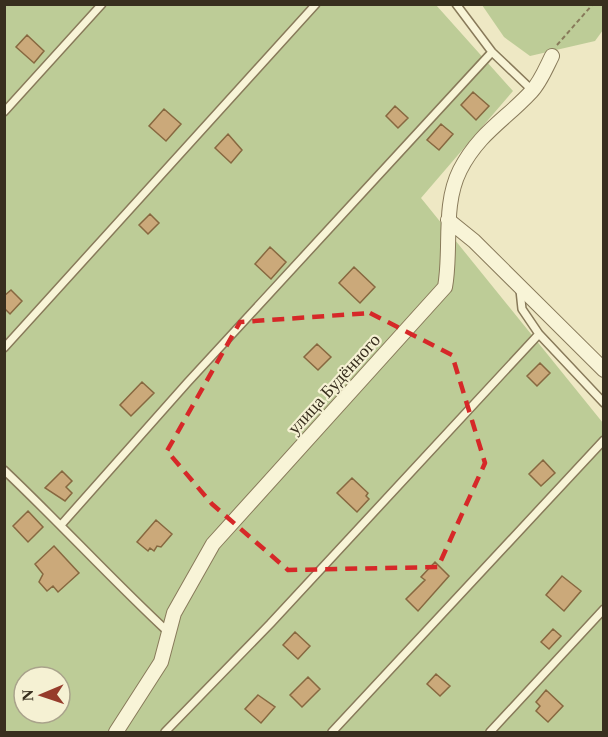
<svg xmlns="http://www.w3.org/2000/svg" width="608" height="737" viewBox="0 0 608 737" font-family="Georgia,serif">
	<rect width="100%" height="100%" fill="#eee8c4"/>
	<path fill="#bdcc97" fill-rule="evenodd" d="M 4,5 L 436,5 L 513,91 L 421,198 L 603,423 L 603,732 L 5,732 ZM 24,677 L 60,677 L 60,713 L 24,713 Z
		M 482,5 L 603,5 L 603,30 L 595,41 L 530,56 L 504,37 Z"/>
	<path fill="#cba97a" stroke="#876840" stroke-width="1.5" d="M 27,35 L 44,51 L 34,63 L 16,47 Z
		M 473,92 L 489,106 L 476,120 L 461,105 Z
		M 395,106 L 408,118 L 398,128 L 386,116 Z
		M 164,109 L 181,124 L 166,141 L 149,126 Z
		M 441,124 L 453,134 L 439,150 L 427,140 Z
		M 228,134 L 242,150 L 231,163 L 215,148 Z
		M 150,214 L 159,223 L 148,234 L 139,225 Z
		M 270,247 L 286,262 L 271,279 L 255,264 Z
		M 354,267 L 375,287 L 360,303 L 339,283 Z
		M 11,290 L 22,301 L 10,314 L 4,308 L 4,296 Z
		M 317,344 L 331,357 L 318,370 L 304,357 Z
		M 540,363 L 550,373 L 537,386 L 527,376 Z
		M 142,382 L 154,393 L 131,416 L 120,405 Z
		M 543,460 L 555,473 L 541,486 L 529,474 Z
		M 62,471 L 72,481 L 66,487 L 72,493 L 65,501 L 45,488 Z
		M 352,478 L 368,493 L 366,496 L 369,499 L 357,512 L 337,493 Z
		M 28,511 L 43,527 L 28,542 L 13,526 Z
		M 156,520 L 172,534 L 161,547 L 157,546 L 154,551 L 150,548 L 148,551 L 137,542 Z
		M 54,546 L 79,573 L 58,592 L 53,586 L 47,591 L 39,582 L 43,574 L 35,564 Z
		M 435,562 L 449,576 L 418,611 L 406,599 L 425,580 L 421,577 Z
		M 562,576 L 581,591 L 564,611 L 546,595 Z
		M 553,629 L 561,636 L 549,649 L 541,642 Z
		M 295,632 L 310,646 L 298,659 L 283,645 Z
		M 436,674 L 450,686 L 440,696 L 427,684 Z
		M 308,677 L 320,689 L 302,707 L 290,695 Z
		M 546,690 L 563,706 L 548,722 L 536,711 L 540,706 L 536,702 Z
		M 258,695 L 275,707 L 261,723 L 245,709 Z"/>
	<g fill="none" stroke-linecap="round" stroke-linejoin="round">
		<defs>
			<path id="service" d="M 456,4 L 492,52 L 533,91
				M 4,112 L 102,4
				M 520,290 L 522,309 L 539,334 L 604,403
				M 4,348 L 316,4
				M 4,470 C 60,523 112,580 168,632
				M 61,525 L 187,383 L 492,52
				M 165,732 L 270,624 L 539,334
				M 332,732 L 604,440
				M 490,732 L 604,609"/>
			<path id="minor" d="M 448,220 L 474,241 L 604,370
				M 116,732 L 161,662 L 174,613 L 213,544 L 445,287 C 452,249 442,206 460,170 C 479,133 505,120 531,92 C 540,83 546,68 552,56"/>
		</defs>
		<use href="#service" stroke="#887a5a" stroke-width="10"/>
		<use href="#minor" stroke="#887a5a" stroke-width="16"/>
		<path stroke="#887a5a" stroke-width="2" stroke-dasharray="4.5 3" stroke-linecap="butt" d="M 557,45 L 593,4"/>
		<use href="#service" stroke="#f8f4d7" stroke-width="7"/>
		<use href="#minor" stroke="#f8f4d7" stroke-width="14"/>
	</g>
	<path fill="none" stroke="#d62828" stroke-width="4.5" stroke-dasharray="12 8" stroke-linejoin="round" d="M 370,313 L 452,355 L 485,463 L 438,567 L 288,570 L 212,504 L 167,451 L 240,322 Z"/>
	<g text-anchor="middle" stroke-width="4.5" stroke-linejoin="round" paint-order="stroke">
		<g font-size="18" fill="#382f1e" stroke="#f5f1d3">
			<text transform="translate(334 384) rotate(-48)" y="6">улица Будённого</text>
		</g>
	</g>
	<rect width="608" height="737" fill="none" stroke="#382f1e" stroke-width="12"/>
	<g transform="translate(42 695) rotate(268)"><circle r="28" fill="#f5f1d3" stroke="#a9a38b" stroke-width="1.5"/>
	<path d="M0-4.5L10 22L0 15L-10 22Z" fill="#963c2b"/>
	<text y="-9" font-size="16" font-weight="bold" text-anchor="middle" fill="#382f1e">N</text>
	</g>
</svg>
